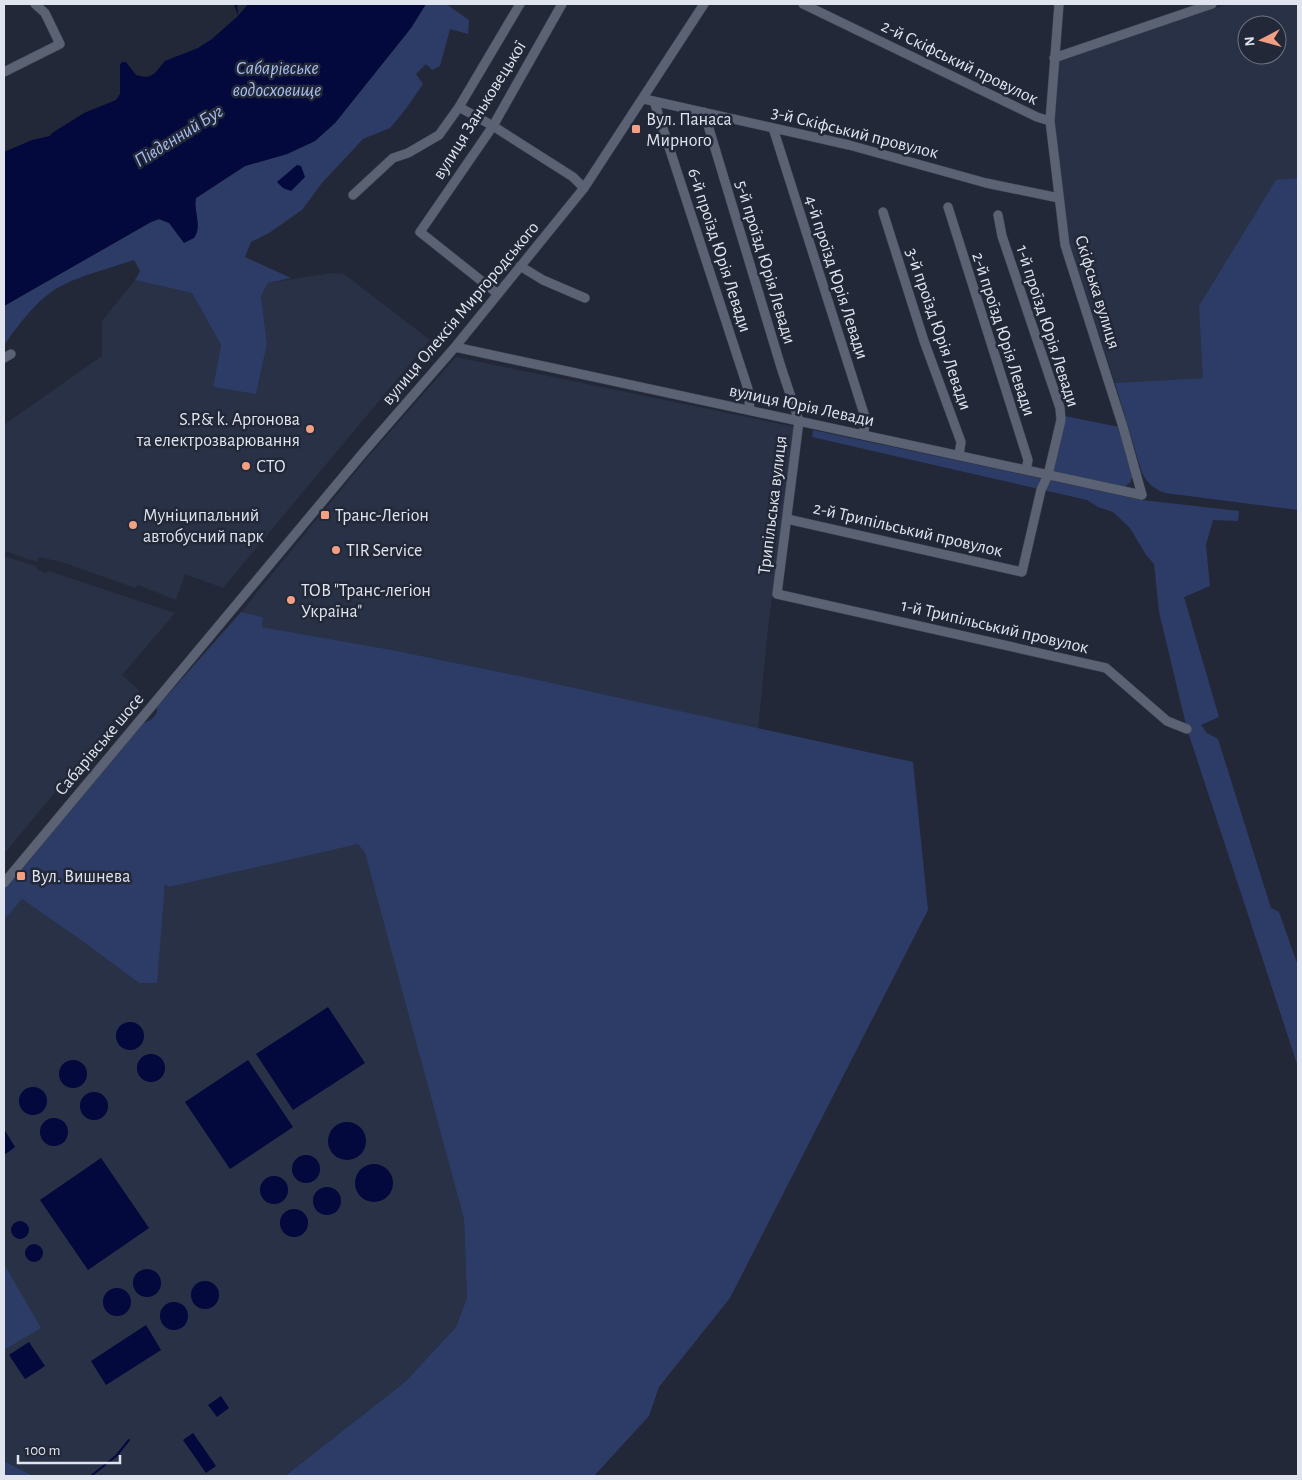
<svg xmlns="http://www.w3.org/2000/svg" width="1302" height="1480" viewBox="0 0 1302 1480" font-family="'Alegreya Sans',sans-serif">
	<rect width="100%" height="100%" fill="#222837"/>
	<path fill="#283145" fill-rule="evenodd" d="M 1228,4 L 1298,4 L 1298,178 L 1276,181 L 1203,378 L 1115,383 L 1068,238 L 1054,120 L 1059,61 ZM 1247,25 L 1277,25 L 1277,55 L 1247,55 Z
		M 332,273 L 344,274 L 430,340 L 223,588 L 185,574 L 176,600 L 138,585 L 135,588 L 65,563 L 39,557 L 37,562 L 4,551 L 4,428 L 5,424 L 102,356 L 102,321 L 135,280 L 192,293 L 221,345 L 213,387 L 256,393 L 267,344 L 261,296 L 268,283 Z
		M 456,357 L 795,427 L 768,628 L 758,729 L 529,678 L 392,650 L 262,627 L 263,617 L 241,612 L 367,458 Z
		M 4,556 L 36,566 L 38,570 L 45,573 L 49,571 L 175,613 L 122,675 L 140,691 L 94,745 L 4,854 Z
		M 358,843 L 365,853 L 391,944 L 464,1219 L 467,1298 L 456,1327 L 405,1382 L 285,1476 L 33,1476 L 4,1461 L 4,920 L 21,898 L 85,943 L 139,983 L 156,983 L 165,883 L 169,887 Z"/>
	<path fill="#2c3c66" d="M 426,4 L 446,4 L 469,20 L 468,34 L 450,29 L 440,66 L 432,70 L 426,64 L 416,74 L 423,84 L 405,110 L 390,128 L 363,139 L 322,183 L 302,210 L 269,233 L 251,242 L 245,257 L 291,278 L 268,283 L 261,296 L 267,344 L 256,394 L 213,387 L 221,345 L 192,293 L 135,280 L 140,271 L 134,260 C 108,269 72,277 50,293 C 33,305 16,328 4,345 L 4,306 L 151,222 L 159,219 L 169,223 L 197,218 L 195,206 L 196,198 L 245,166 L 287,154 L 315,141 L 335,123 L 411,28 Z
		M 1298,178 L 1298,510 L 1165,493 C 1154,489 1148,484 1142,473 L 1115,383 L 1203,378 L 1199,306 L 1276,180 Z
		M 1065,416 L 1119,427 L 1133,475 L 1130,483 L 1124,487 L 1052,472 Z
		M 813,430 L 1142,500 L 1239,511 L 1238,521 L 1213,520 L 1206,545 L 1210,586 L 1184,597 L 1219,717 L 1201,725 L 1207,733 L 1218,739 L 1271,908 L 1279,912 L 1298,966 L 1298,1067 L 1187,729 L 1159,612 L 1154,564 L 1146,555 L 1130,528 L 1113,512 L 1098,507 L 1087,500 L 812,437 Z
		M 241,612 L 263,617 L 262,627 L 392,650 L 529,678 L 913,762 L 928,910 L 730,1298 L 659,1387 L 649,1416 L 594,1476 L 285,1476 L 405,1382 L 456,1327 L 467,1298 L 464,1219 L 365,853 L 358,844 L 169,887 L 165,884 L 157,983 L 139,983 L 85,943 L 22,899 L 4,920 L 4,890 L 143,723 L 151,720 L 157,713 L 157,707 Z
		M 4,1264 L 41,1328 L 4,1350 Z
		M 4,1461 L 33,1476 L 4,1476 Z"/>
	<path fill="#03083d" d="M 234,4 L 237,4 L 238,16 L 248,4 L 426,4 L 411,28 L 335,123 L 315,141 L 287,154 L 245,166 L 196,198 C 193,211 203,226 194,238 L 184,243 L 169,223 L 159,219 L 151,222 L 4,306 L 4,152 L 32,140 L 50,136 L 52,133 L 84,113 L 116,100 L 120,94 L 120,65 L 122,62 L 126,62 L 136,75 L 145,77 L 150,76 L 155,73 L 165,61 L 198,48 L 212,39 L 238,16 Z
		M 297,165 L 301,166 L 305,177 L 291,191 L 283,188 L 277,182 Z
		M 328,1007 L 365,1063 L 293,1110 L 256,1054 Z
		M116 1036a14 14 0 1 1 28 0a14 14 0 1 1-28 0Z
		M137 1068a14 14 0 1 1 28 0a14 14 0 1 1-28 0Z
		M59 1074a14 14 0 1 1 28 0a14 14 0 1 1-28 0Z
		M 248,1060 L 293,1127 L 230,1169 L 185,1102 Z
		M19 1101a14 14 0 1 1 28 0a14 14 0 1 1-28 0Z
		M80 1106a14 14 0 1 1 28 0a14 14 0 1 1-28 0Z
		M40 1132a14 14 0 1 1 28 0a14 14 0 1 1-28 0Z
		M328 1141a19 19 0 1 1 38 0a19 19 0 1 1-38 0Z
		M 4,1129 L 15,1147 L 4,1155 Z
		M292 1169a14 14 0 1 1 28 0a14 14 0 1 1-28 0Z
		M 101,1158 L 149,1228 L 88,1270 L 40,1200 Z
		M355 1183a19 19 0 1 1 38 0a19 19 0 1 1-38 0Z
		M260 1190a14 14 0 1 1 28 0a14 14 0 1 1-28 0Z
		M313 1201a14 14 0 1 1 28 0a14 14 0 1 1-28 0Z
		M280 1223a14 14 0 1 1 28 0a14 14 0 1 1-28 0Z
		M11 1230a9 9 0 1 1 18 0a9 9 0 1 1-18 0Z
		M25 1253a9 9 0 1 1 18 0a9 9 0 1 1-18 0Z
		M133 1283a14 14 0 1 1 28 0a14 14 0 1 1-28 0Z
		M191 1295a14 14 0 1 1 28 0a14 14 0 1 1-28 0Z
		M103 1302a14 14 0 1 1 28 0a14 14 0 1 1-28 0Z
		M160 1316a14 14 0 1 1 28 0a14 14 0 1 1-28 0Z
		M 146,1325 L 161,1350 L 106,1385 L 91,1361 Z
		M 29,1342 L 45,1366 L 25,1379 L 9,1355 Z
		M 221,1396 L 229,1408 L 217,1417 L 208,1405 Z
		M 193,1433 L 216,1466 L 206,1473 L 183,1440 Z"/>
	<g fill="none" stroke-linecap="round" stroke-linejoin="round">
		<path stroke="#03083d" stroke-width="2" d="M 91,1476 L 116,1456 L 129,1440"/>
		<defs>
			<path id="minor" d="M 803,4 L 1037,117 L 1050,121
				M 1054,58 L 1212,4
				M 4,72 L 60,44 L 45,13 L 35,4
				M 644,99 L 849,145 L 986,183 L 1059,198
				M 654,101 L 748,389 L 750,410
				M 459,107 L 493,126 L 573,177 L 584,188
				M 704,112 L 781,367 L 799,421 L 777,594 L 1106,668 L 1167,721 L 1187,729
				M 773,128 L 866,420 L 863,435
				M 353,195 L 393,158 L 408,153 L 439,135 L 459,107 L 520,4
				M 948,207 L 1028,460 L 1026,470
				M 883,212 L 924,341 L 961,442 L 959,455
				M 520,266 L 543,280 L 585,298
				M 498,294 L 420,232 L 493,126 L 562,4
				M 455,347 L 1142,495 L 1123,427 L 1065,245 L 1050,121 L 1059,4
				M 4,358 L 11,354
				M 787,519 L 1022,572 L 1041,490 L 1048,475 L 1061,420 L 1060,408 L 1002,236 L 998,215
				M 4,883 L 362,454 L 455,347 L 584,188 L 704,4"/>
		</defs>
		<use href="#minor" stroke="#3e4450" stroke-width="10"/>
		<use href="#minor" stroke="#5a6273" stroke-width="9"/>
	</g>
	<g fill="#f39f84" stroke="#222837" stroke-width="2">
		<rect x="631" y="124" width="10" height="10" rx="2.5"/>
		<circle cx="310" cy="429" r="5"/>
		<circle cx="246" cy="466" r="5"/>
		<rect x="320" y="510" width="10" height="10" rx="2.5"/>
		<circle cx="133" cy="525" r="5"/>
		<circle cx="336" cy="550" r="5"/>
		<circle cx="291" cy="600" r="5"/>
		<rect x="16" y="871" width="10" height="10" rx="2.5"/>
	</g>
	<g text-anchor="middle" stroke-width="5" stroke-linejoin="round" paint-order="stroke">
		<g font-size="18" fill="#dfe4ee" stroke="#222837">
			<text transform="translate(960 62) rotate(26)" y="6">2-й Скіфський провулок</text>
			<text transform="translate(479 110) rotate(-58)" y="6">вулиця Заньковецької</text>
			<text transform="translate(855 132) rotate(14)" y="6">3-й Скіфський провулок</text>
			<text transform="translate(720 250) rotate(72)" y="6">6-й проїзд Юрія Левади</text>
			<text transform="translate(766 262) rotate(73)" y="6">5-й проїзд Юрія Левади</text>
			<text transform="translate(837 277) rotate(72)" y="6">4-й проїзд Юрія Левади</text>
			<text transform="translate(1098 292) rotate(73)" y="6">Скіфська вулиця</text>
			<text transform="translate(460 313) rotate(-50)" y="6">вулиця Олексія Миргородського</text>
			<text transform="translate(1048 326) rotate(72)" y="6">1-й проїзд Юрія Левади</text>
			<text transform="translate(939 329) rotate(71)" y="6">3-й проїзд Юрія Левади</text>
			<text transform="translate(1004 334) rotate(72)" y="6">2-й проїзд Юрія Левади</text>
			<text transform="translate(802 405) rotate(12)" y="6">вулиця Юрія Левади</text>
			<text transform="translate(772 505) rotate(-83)" y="6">Трипільська вулиця</text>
			<text transform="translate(908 529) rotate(13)" y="6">2-й Трипільський провулок</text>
			<text transform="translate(995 626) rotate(13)" y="6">1-й Трипільський провулок</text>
			<text transform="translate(99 744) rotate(-50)" y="6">Сабарівське шосе</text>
		</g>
		<g font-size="18" fill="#dfe4ee" stroke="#222837" text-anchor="start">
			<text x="646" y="125">Вул. Панаса<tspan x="646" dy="21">Мирного</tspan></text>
			<text x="300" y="425" text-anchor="end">S.P.&amp; k. Аргонова<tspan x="300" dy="21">та електрозварювання</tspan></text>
			<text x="256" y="472">СТО</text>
			<text x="143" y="521">Муніципальний<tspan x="143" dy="21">автобусний парк</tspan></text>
			<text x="335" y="521">Транс-Легіон</text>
			<text x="346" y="556">TIR Service</text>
			<text x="301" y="596">ТОВ "Транс-легіон<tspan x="301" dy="21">Україна"</tspan></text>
			<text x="31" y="882">Вул. Вишнева</text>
		</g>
		<g font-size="19" font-style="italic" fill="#a8bef1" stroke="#222837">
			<text x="277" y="74">Сабарівське<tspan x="277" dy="22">водосховище</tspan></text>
			<text transform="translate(178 135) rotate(-32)" y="7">Південний Буг</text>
		</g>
	</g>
	<rect width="1302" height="1480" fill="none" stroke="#dfe4ee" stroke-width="10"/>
	<g transform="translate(1262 40) rotate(264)"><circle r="24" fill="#222837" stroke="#6e7380"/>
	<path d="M0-4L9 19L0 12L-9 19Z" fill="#f39f84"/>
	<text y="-8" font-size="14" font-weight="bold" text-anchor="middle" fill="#dfe4ee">N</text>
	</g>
	<path d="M18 1455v8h102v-8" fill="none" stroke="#dfe4ee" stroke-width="2.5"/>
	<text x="25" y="1455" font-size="15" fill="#dfe4ee" stroke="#222837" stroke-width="4" paint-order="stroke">100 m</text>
</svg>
